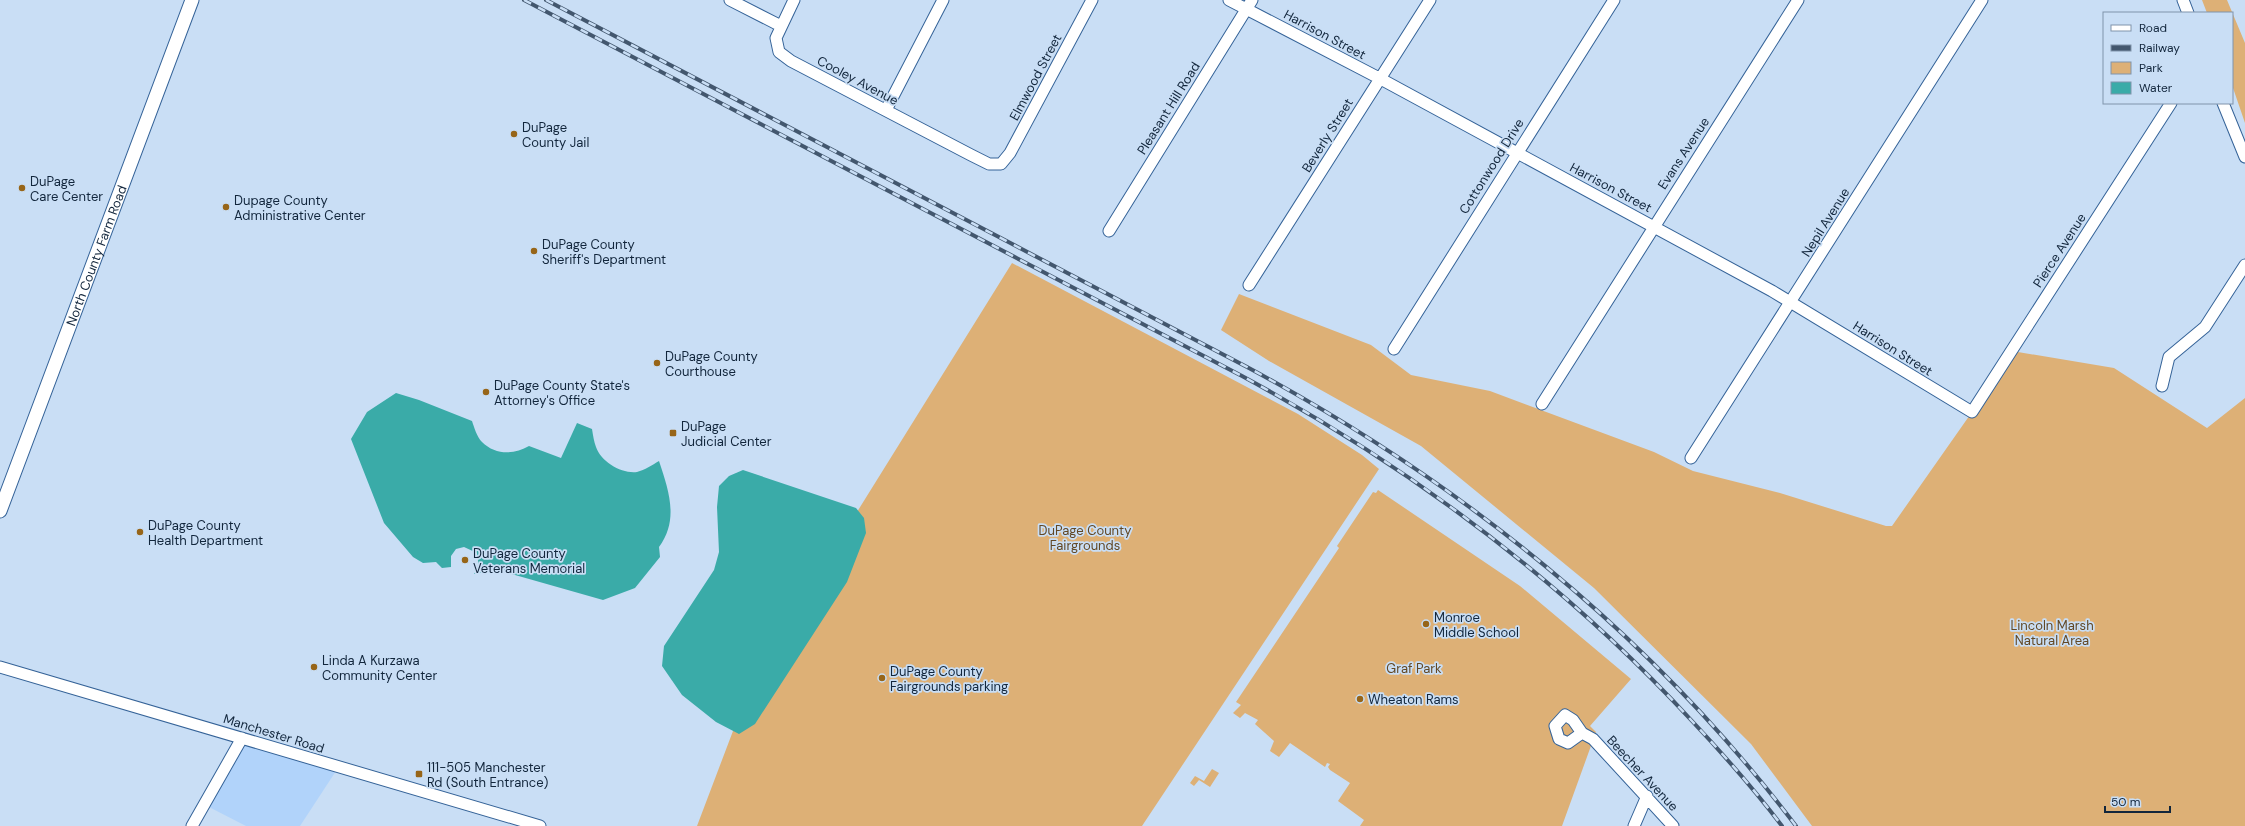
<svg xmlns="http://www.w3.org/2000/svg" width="2245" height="826" viewBox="0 0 2245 826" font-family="'DM Sans',sans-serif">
	<rect width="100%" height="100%" fill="#c9def5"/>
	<path fill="#b1d3fa" d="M 243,742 L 336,771 L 300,826 L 246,826 L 207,806 Z"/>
	<path fill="#ddb076" d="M 2202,0 L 2227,0 L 2245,43 L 2245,123 L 2232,85 L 2232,13 L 2207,13 Z
		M 1012,263 L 1298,414 L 1362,455 L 1379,469 L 1142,826 L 697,826 L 733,731 L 852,520 Z
		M 1239,294 L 1371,345 L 1411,375 L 1490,391 L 1654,452 L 1693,471 L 1780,493 L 1886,526 L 1892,526 L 1972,412 L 2012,351 L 2114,368 L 2207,428 L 2245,398 L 2245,826 L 1812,826 L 1751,744 L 1594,588 L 1421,446 L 1269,361 L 1221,330 Z
		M 1378,490 L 1520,586 L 1631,679 L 1590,726 L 1596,732 L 1562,826 L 1360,826 L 1364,820 L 1338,801 L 1350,783 L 1330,770 L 1328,767 L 1330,764 L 1327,763 L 1325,767 L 1290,743 L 1279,757 L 1270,751 L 1274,741 L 1255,724 L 1258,720 L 1245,713 L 1240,718 L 1233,713 L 1241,705 L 1236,702 L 1339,548 L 1337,546 L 1373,492 L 1376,493 Z
		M 1212,769 L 1219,773 L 1210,787 L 1199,780 L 1194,786 L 1190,783 L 1195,776 L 1204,781 Z"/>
	<path fill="#3aaba8" d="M 396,393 L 419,400 L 472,421 C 474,427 477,437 482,442 C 495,455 514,455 529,446 L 561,458 L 577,423 L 592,429 C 593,435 594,442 596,447 C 601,462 622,474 637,472 C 645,470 652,465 659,461 C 669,491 679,520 659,547 L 660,557 L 635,588 L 603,600 L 497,570 L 474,574 L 479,567 L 477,553 L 464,547 L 456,549 L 451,556 L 451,567 L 442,568 L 436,562 L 423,563 L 413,557 L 384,523 L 351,439 L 367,412 Z
		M 743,470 L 856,508 L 864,518 L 866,533 L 847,582 L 755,724 L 739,734 L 716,722 L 682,695 L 662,666 L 664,646 L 714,570 L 719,552 L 717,507 L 719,486 L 729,476 Z"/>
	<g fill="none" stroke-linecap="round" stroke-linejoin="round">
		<defs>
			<path id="minor" d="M 730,0 L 781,26
				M 794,0 L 776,38 L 779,52 L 791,61 L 971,155 L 989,164 L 1001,164 L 1010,153 L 1092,0
				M 1229,0 L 1379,78 L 1772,291 L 1972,412 L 2171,103
				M 2183,0 L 2188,13
				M 2223,103 L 2245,157
				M 886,110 L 943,0
				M 1109,231 L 1252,0
				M 1249,285 L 1430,0
				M 1394,349 L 1614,0
				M 2162,386 L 2169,357 L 2205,327 L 2245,265
				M 1542,404 L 1798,0
				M 1691,458 L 1982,0
				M 0,667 L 540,826
				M 1582,733 L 1573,720 L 1565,715 L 1555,726 L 1559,739 L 1568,743 L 1582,733 L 1593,739 L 1673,826
				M 192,826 L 242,738
				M 1634,826 L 1647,796"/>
			<g id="major">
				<path id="s1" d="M 0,511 L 192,0"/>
			</g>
		</defs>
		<use href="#minor" stroke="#356398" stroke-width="13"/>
		<use href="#major" stroke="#356398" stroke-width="15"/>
		<use href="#minor" stroke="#fff" stroke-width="11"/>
		<use href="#major" stroke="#fff" stroke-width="13"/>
		<defs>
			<path id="rail" d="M 524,0 L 1242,376 C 1410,467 1562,580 1692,721 C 1723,754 1754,789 1782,826
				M 546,0 L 1247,367 C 1459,481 1650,633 1796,826"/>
		</defs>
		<use href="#rail" stroke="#43576e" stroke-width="4"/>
		<use href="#rail" stroke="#c9def5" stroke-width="2.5" stroke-dasharray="8" stroke-linecap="butt"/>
	</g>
	<g fill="#976518" stroke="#c9def5" stroke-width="1.5">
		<circle cx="514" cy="134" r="4"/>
		<circle cx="22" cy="188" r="4"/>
		<circle cx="226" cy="207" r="4"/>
		<circle cx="534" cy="251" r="4"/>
		<circle cx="657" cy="363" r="4"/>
		<circle cx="486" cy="392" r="4"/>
		<rect x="669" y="429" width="8" height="8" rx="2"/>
		<circle cx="140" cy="532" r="4"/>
		<circle cx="465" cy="560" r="4"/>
		<circle cx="1426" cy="624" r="4"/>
		<circle cx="314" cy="667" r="4"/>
		<circle cx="882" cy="678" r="4"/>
		<circle cx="1360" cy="699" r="4"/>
		<rect x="415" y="770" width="8" height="8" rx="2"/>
	</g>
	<g text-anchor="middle" stroke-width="3.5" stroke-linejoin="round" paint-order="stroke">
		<g font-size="13" fill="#12263c" stroke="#c9def5">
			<text transform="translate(1325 34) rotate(28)" y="5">Harrison Street</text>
			<text transform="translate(1035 77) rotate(-62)" y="5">Elmwood Street</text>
			<text transform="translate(858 80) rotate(28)" y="5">Cooley Avenue</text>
			<text transform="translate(1168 108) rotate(-58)" y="5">Pleasant Hill Road</text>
			<text transform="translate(1327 135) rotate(-58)" y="5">Beverly Street</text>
			<text transform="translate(1683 153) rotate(-57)" y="5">Evans Avenue</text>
			<text transform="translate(1491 166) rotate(-58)" y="5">Cottonwood Drive</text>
			<text transform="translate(1611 187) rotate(28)" y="5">Harrison Street</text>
			<text transform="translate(1825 222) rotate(-58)" y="5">Nepil Avenue</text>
			<text transform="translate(2059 250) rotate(-57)" y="5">Pierce Avenue</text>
			<text dy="5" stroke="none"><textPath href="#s1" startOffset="273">North County Farm Road</textPath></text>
			<text transform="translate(1893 348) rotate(32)" y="5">Harrison Street</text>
			<text transform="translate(274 733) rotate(17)" y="5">Manchester Road</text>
			<text transform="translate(1643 773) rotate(47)" y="5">Beecher Avenue</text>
		</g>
		<g font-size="13" fill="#12263c" stroke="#c9def5" text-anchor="start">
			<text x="522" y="132">DuPage<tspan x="522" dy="15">County Jail</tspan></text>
			<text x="30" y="186">DuPage<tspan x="30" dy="15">Care Center</tspan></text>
			<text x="234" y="205">Dupage County<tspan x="234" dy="15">Administrative Center</tspan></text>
			<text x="542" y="249">DuPage County<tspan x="542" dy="15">Sheriff's Department</tspan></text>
			<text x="665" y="361">DuPage County<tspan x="665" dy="15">Courthouse</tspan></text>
			<text x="494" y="390">DuPage County State's<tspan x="494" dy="15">Attorney's Office</tspan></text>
			<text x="681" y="431">DuPage<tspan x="681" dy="15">Judicial Center</tspan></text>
			<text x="148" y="530">DuPage County<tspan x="148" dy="15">Health Department</tspan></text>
			<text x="473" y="558">DuPage County<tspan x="473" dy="15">Veterans Memorial</tspan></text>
			<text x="1434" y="622">Monroe<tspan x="1434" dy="15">Middle School</tspan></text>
			<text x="322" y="665">Linda A Kurzawa<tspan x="322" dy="15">Community Center</tspan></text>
			<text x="890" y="676">DuPage County<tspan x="890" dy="15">Fairgrounds parking</tspan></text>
			<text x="1368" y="704">Wheaton Rams</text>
			<text x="427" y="772">111-505 Manchester<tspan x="427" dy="15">Rd (South Entrance)</tspan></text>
		</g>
		<g font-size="13" fill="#624825" stroke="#c9def5">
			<text x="1085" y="535">DuPage County<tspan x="1085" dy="15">Fairgrounds</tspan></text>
			<text x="2052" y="630">Lincoln Marsh<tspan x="2052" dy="15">Natural Area</tspan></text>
			<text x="1414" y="673">Graf Park</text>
		</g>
	</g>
	<rect x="2103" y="12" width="130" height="92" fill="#c9def5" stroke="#8094ab"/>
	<rect x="2111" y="25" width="20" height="6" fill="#ffffff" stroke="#8094ab"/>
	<text x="2139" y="32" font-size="12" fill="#12263c">Road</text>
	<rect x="2111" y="45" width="20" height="6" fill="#43576e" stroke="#8094ab"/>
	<text x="2139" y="52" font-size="12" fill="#12263c">Railway</text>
	<rect x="2111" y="62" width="20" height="12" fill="#ddb076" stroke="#8094ab"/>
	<text x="2139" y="72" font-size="12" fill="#12263c">Park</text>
	<rect x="2111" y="82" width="20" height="12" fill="#3aaba8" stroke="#8094ab"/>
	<text x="2139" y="92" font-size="12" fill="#12263c">Water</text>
	<path d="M2105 806v6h65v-6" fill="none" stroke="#12263c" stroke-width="2"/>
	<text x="2111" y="806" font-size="12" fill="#12263c" stroke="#c9def5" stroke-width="3" paint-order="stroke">50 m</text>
</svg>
